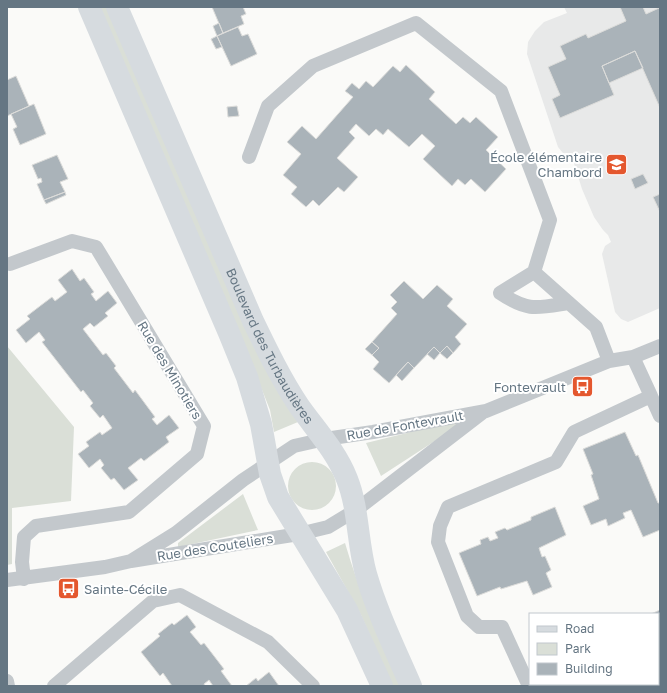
<svg xmlns="http://www.w3.org/2000/svg" width="667" height="693" viewBox="0 0 667 693" font-family="'Golos Text',sans-serif">
	<rect width="100%" height="100%" fill="#fafaf8"/>
	<path fill="#e8e9e9" d="M 564,7 L 660,7 L 660,308 L 628,322 L 621,319 L 615,312 L 602,254 L 605,246 L 611,242 L 608,235 L 603,230 L 594,217 L 582,189 L 571,154 L 563,153 L 558,147 L 527,54 L 528,42 L 535,31 L 544,22 L 567,13 Z"/>
	<path fill="#dadfd7" d="M 98,7 L 108,7 L 298,422 L 274,432 L 270,410 L 245,347 Z
		M 7,346 L 74,427 L 71,501 L 12,508 L 12,564 L 7,565 Z
		M 456,421 L 458,426 L 381,476 L 366,443 Z
		M288 486a24 24 0 1 1 48 0a24 24 0 1 1-48 0Z
		M 243,494 L 258,530 L 178,547 L 178,543 Z
		M 345,543 C 359,592 381,639 402,686 L 392,686 L 361,615 L 326,552 Z"/>
	<path fill="#aab3b9" stroke="#dcdcda" d="M 212,7 L 243,7 L 246,14 L 241,16 L 244,24 L 223,33 Z
		M 620,7 L 643,7 L 646,14 L 659,8 L 660,10 L 660,108 L 635,51 L 602,66 L 614,95 L 560,118 L 552,99 L 560,95 L 548,67 L 566,59 L 560,46 L 586,34 L 588,38 L 626,21 Z
		M 219,23 L 223,33 L 217,36 L 213,26 Z
		M 238,27 L 242,36 L 248,34 L 257,54 L 231,66 L 217,36 Z
		M 217,36 L 222,47 L 216,49 L 211,39 Z
		M 635,51 L 643,68 L 609,83 L 602,66 Z
		M 406,65 L 435,92 L 429,99 L 456,124 L 463,117 L 470,123 L 476,117 L 498,137 L 486,150 L 506,169 L 485,192 L 471,179 L 465,185 L 458,179 L 452,186 L 423,159 L 435,146 L 422,134 L 409,147 L 388,129 L 383,135 L 376,129 L 369,136 L 356,124 L 349,132 L 355,138 L 337,158 L 358,177 L 344,192 L 338,187 L 319,206 L 313,200 L 306,207 L 291,194 L 297,187 L 283,175 L 301,154 L 287,142 L 302,126 L 316,139 L 353,97 L 345,91 L 352,83 L 359,89 L 366,81 L 373,87 L 393,66 L 400,72 Z
		M 16,76 L 29,106 L 7,116 L 7,80 Z
		M 34,104 L 46,134 L 20,145 L 13,129 L 17,127 L 11,114 Z
		M 237,106 L 239,116 L 228,117 L 227,107 Z
		M 57,155 L 68,179 L 60,182 L 65,192 L 44,200 L 37,184 L 42,182 L 41,178 L 38,179 L 32,165 Z
		M 643,174 L 648,183 L 635,189 L 631,179 Z
		M 65,192 L 66,195 L 46,204 L 44,200 Z
		M 660,194 L 660,212 L 653,197 Z
		M 72,269 L 80,281 L 84,278 L 94,292 L 91,294 L 96,301 L 108,291 L 117,303 L 105,313 L 108,316 L 94,327 L 90,323 L 83,329 L 103,355 L 106,353 L 116,366 L 114,368 L 133,393 L 135,390 L 155,417 L 152,419 L 157,425 L 169,415 L 179,428 L 166,437 L 169,442 L 144,461 L 141,458 L 128,468 L 138,480 L 124,490 L 114,478 L 111,480 L 101,468 L 104,465 L 100,459 L 89,468 L 78,454 L 89,446 L 86,442 L 100,432 L 102,435 L 112,428 L 103,415 L 100,418 L 90,406 L 93,403 L 83,390 L 81,392 L 42,342 L 45,340 L 39,332 L 26,343 L 16,330 L 30,319 L 27,316 L 44,303 L 52,297 L 55,301 L 67,292 L 58,280 Z
		M 404,281 L 423,299 L 437,285 L 453,299 L 447,306 L 467,324 L 455,337 L 461,344 L 453,353 L 447,346 L 440,353 L 434,347 L 414,368 L 408,362 L 389,383 L 373,369 L 379,362 L 372,355 L 379,348 L 372,342 L 397,314 L 391,308 L 397,302 L 390,295 Z
		M 372,342 L 379,348 L 372,355 L 365,349 Z
		M 447,346 L 453,353 L 447,359 L 440,353 Z
		M 434,347 L 440,353 L 434,360 L 427,354 Z
		M 408,362 L 414,368 L 402,381 L 396,375 Z
		M 625,432 L 636,456 L 638,455 L 658,503 L 660,503 L 660,530 L 643,537 L 631,510 L 623,513 L 625,518 L 608,526 L 606,519 L 591,525 L 583,506 L 599,499 L 591,475 L 593,474 L 583,449 Z
		M 555,507 L 566,535 L 539,548 L 542,557 L 545,556 L 551,570 L 546,573 L 552,587 L 533,595 L 527,581 L 501,589 L 500,587 L 477,596 L 459,553 L 481,544 L 480,540 L 488,537 L 490,541 L 498,538 L 495,532 L 505,528 L 507,530 L 531,520 L 531,517 Z
		M 660,610 L 660,648 L 658,649 L 658,614 L 651,614 Z
		M 187,615 L 196,627 L 190,632 L 201,645 L 204,643 L 224,669 L 221,671 L 232,686 L 213,686 L 209,680 L 204,684 L 205,686 L 172,686 L 163,673 L 160,676 L 141,652 L 160,636 L 158,634 L 172,623 L 174,625 Z
		M 269,672 L 279,686 L 246,686 L 256,678 L 258,681 Z
		M 560,684 L 617,684 L 618,686 L 563,686 Z"/>
	<g fill="none" stroke-linecap="round" stroke-linejoin="round">
		<path stroke="#c3c8cc" stroke-width="14" d="M 249,157 L 268,106 L 313,66 L 416,23 L 501,91 L 550,220 L 534,272 L 500,293 C 528,312 537,308 569,303
			M 10,264 L 72,241 L 96,247 L 204,426 L 197,454 L 129,512 L 36,526 L 24,537 L 22,562 L 24,579
			M 534,272 L 596,327 L 609,361
			M 651,396 L 660,416
			M 131,561 L 176,533 L 243,480 L 294,446 L 325,439 L 373,432 L 486,411 L 609,361 L 633,357 L 660,346
			M 7,580 L 105,567 L 131,561 L 299,534 L 328,527 L 356,510 L 482,413
			M 7,681 L 8,686
			M 54,686 L 153,601 L 180,595 L 268,642 L 313,686
			M 529,686 L 502,627 L 479,627 L 467,616 L 438,542 L 440,526 L 448,507 L 556,462 L 574,432 L 651,396 L 633,357"/>
		<g stroke="#d6dbdf" stroke-width="22">
			<path d="M 89,7 L 229,333 L 247,377 L 261,424 L 270,474 L 278,497 L 347,610 L 382,686"/>
			<path id="s1" d="M 117,7 L 253,321 C 267,350 281,379 299,406 C 316,430 336,451 347,479 C 359,509 357,542 366,574 C 377,612 395,649 411,686"/>
		</g>
	</g>
	<defs>
		<symbol id="school-square" viewBox="-11 -11 22 22"><rect x="-9" y="-9" width="18" height="18" rx="4" fill="#e4572e" stroke="#fff"/><path d="M0-5L7-2L0 1L-7-2ZM-4 1L0 2.5L4 1V4Q0 6-4 4Z" fill="#fff"/></symbol>
		<symbol id="bus-square" viewBox="-11 -11 22 22"><rect x="-9" y="-9" width="18" height="18" rx="4" fill="#e4572e" stroke="#fff"/><path d="M-5-6H5V4H4V6H2V4H-2V6H-4V4H-5ZM-3.5-4V0h7V-4ZM-3.5 1.2v1.5H-2V1.2ZM2 1.2v1.5H3.5V1.2Z" fill="#fff"/></symbol>
	</defs>
	<g fill-rule="evenodd">
		<use href="#school-square" x="604" y="152" width="25" height="25"/>
		<use href="#bus-square" x="570" y="374" width="25" height="25"/>
		<use href="#bus-square" x="56" y="576" width="25" height="25"/>
	</g>
	<g text-anchor="middle" stroke-width="4" stroke-linejoin="round" paint-order="stroke">
		<g font-size="13" fill="#657683" stroke="#fff" text-anchor="end">
			<text x="602" y="162">École élémentaire<tspan x="602" dy="15">Chambord</tspan></text>
			<text x="566" y="392">Fontevrault</text>
			<text x="84" y="594" text-anchor="start">Sainte-Cécile</text>
		</g>
		<g font-size="13" fill="#657683" stroke="#fff">
			<text dy="5" stroke="none"><textPath href="#s1" startOffset="372">Boulevard des Turbaudières</textPath></text>
			<text transform="translate(170 370) rotate(59)" y="5">Rue des Minotiers</text>
			<text transform="translate(405 425) rotate(-10)" y="5">Rue de Fontevrault</text>
			<text transform="translate(215 547) rotate(-9)" y="5">Rue des Couteliers</text>
		</g>
	</g>
	<rect width="667" height="693" fill="none" stroke="#657683" stroke-width="16"/>
	<rect x="529" y="613" width="130" height="72" fill="#ffffff" stroke="#c1c8cd"/>
	<rect x="537" y="626" width="20" height="6" fill="#d6dbdf" stroke="#c1c8cd"/>
	<text x="565" y="633" font-size="12" fill="#657683">Road</text>
	<rect x="537" y="643" width="20" height="12" fill="#dadfd7" stroke="#c1c8cd"/>
	<text x="565" y="653" font-size="12" fill="#657683">Park</text>
	<rect x="537" y="663" width="20" height="12" fill="#aab3b9" stroke="#c1c8cd"/>
	<text x="565" y="673" font-size="12" fill="#657683">Building</text>
</svg>
